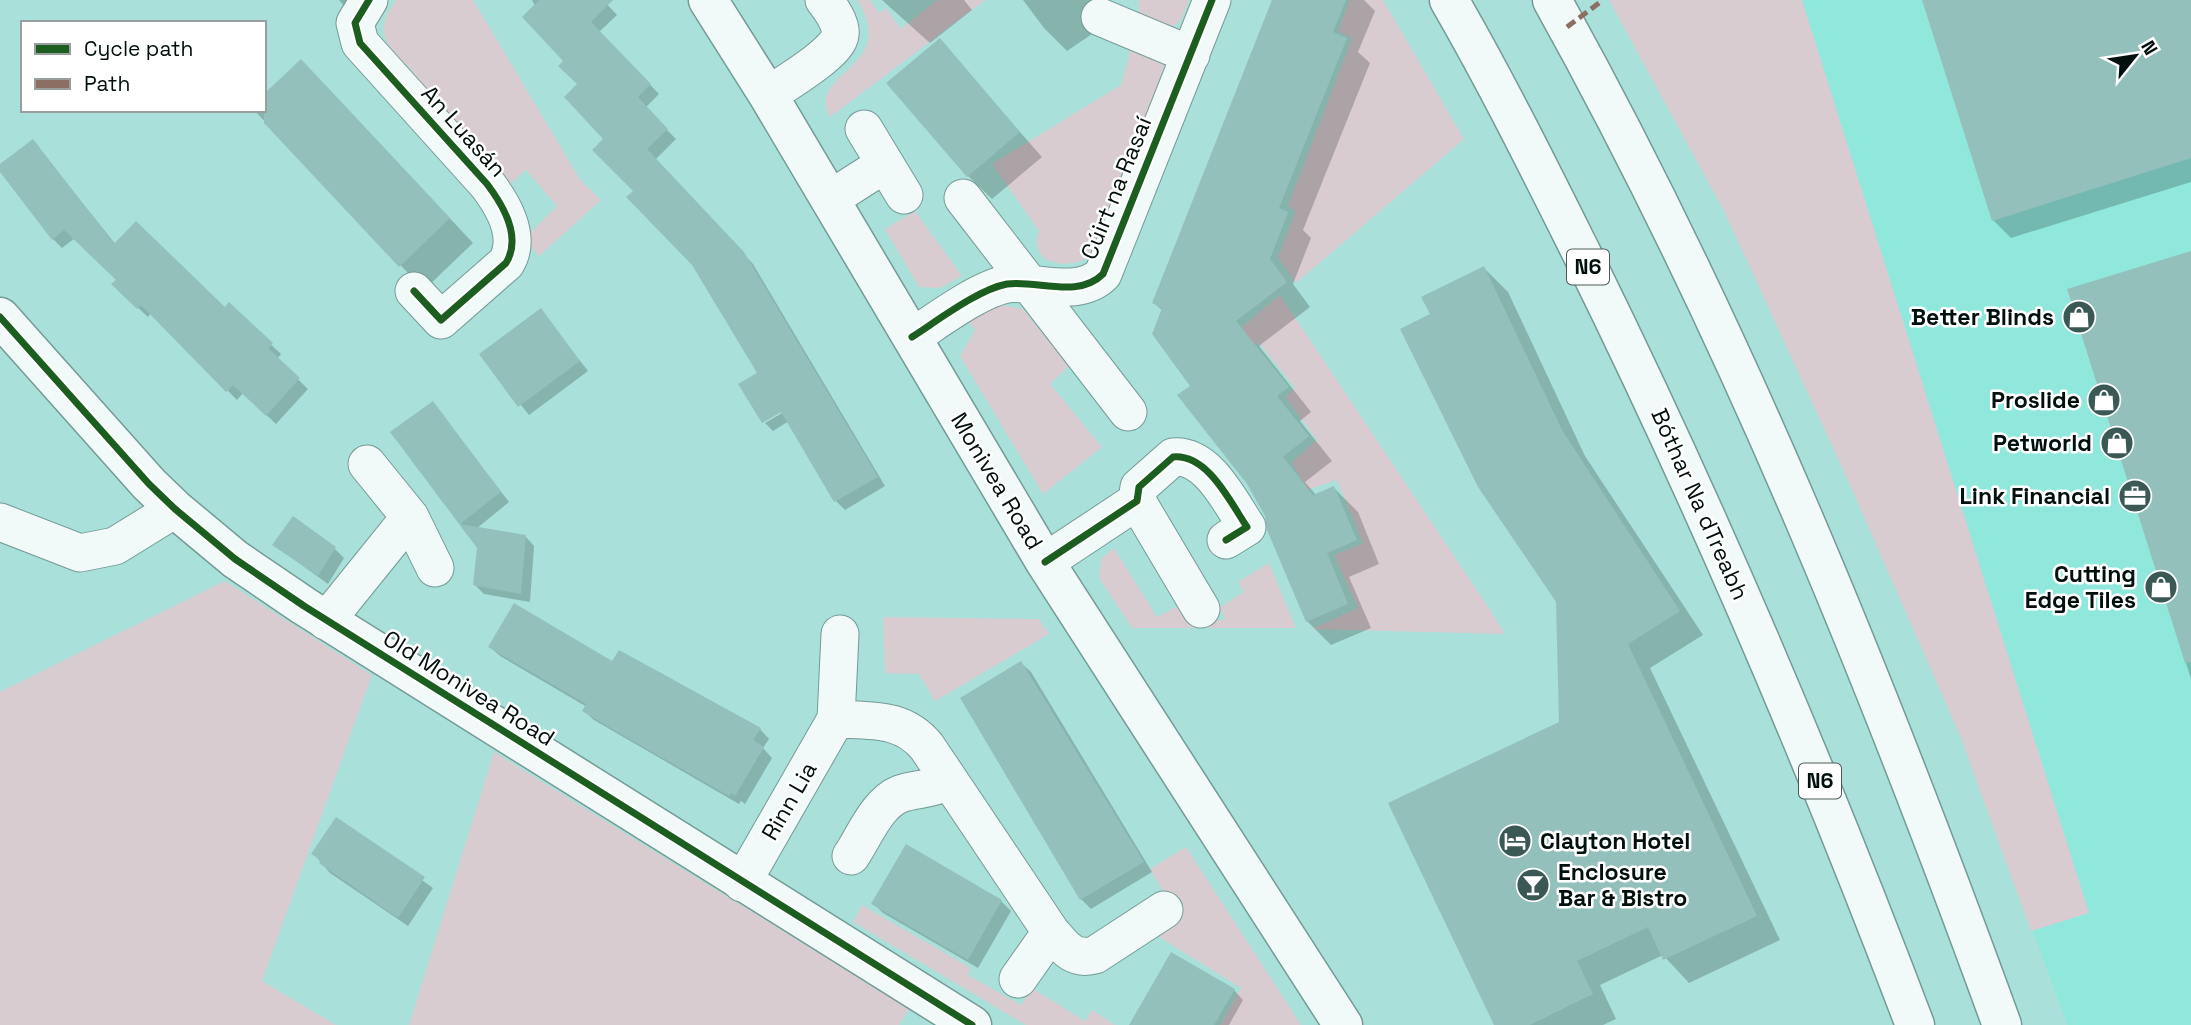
<svg xmlns="http://www.w3.org/2000/svg" width="2191" height="1025" viewBox="0 0 2191 1025" font-family="'Space Grotesk',sans-serif">
	<rect width="100%" height="100%" fill="#a9e0d9"/>
	<path fill="#90e8dd" d="M 1647,0 L 2191,0 L 2191,1025 L 2068,1025 L 1961,738 L 1849,483 L 1725,213 L 1622,22 Z"/>
	<path fill="#d8ccd0" d="M 396,0 L 473,0 L 581,181 L 601,200 L 539,256 L 524,239 L 557,206 L 526,170 L 509,185 L 408,79 L 414,73 C 389,46 370,36 396,0 Z
		M 857,0 L 870,0 L 879,13 L 886,8 L 901,29 L 937,0 L 985,0 L 830,117 C 804,72 901,69 857,0 Z
		M 1138,0 L 1189,0 L 1181,20 L 1170,29 L 1140,16 Z
		M 1350,0 L 1383,0 L 1464,139 L 1296,283 L 1278,257 L 1296,211 L 1288,206 L 1352,38 L 1338,31 Z
		M 1609,0 L 1802,0 L 2089,913 L 2031,931 L 1961,738 L 1849,483 L 1725,213 Z
		M 1132,45 L 1164,63 L 1163,70 L 1092,255 C 1071,271 1026,266 1039,231 L 992,164 L 1121,85 Z
		M 915,211 L 962,276 L 940,288 L 919,287 L 885,229 Z
		M 1280,295 L 1492,613 L 1505,634 L 1312,629 L 1358,608 L 1334,555 L 1363,543 L 1337,480 L 1307,490 L 1292,462 L 1317,440 L 1285,397 L 1295,388 L 1259,343 L 1233,361 L 1220,346 Z
		M 998,304 L 1023,309 L 1069,366 L 1050,384 L 1102,447 L 1043,494 L 960,356 L 975,330 L 969,322 Z
		M 1114,548 L 1157,617 L 1182,604 L 1192,618 L 1226,620 L 1219,608 L 1244,592 L 1238,582 L 1269,563 L 1296,628 L 1132,628 L 1099,578 L 1101,559 Z
		M 225,581 L 372,675 L 262,981 L 336,1025 L 0,1025 L 0,692 Z
		M 883,617 L 1039,619 L 1049,634 L 935,701 L 919,674 L 885,673 Z
		M 494,752 L 909,1009 L 899,1025 L 409,1025 Z
		M 1186,847 L 1301,1025 L 1220,1025 L 1241,988 L 1153,933 L 1178,918 L 1150,869 Z
		M 862,905 L 971,968 L 968,975 L 1021,1005 L 1032,988 L 1085,1021 L 1092,1010 L 1115,1025 L 1026,1025 L 853,922 Z"/>
	<path fill="#0003" d="M 339,0 L 352,0 L 345,7 Z
		M 532,0 L 603,0 L 617,15 L 599,32 L 659,94 L 645,108 L 676,139 L 655,160 L 753,264 L 885,486 L 845,510 L 836,501 L 789,421 L 773,431 L 765,423 L 789,409 L 760,374 L 693,264 L 635,191 Z
		M 882,0 L 964,0 L 972,10 L 930,43 Z
		M 1023,0 L 1108,0 L 1109,1 L 1082,21 L 1092,34 L 1067,51 L 1044,28 Z
		M 1274,0 L 1364,0 L 1375,11 L 1358,52 L 1370,63 L 1303,230 L 1311,238 L 1293,284 L 1310,307 L 1259,346 L 1311,412 L 1300,421 L 1332,461 L 1305,482 L 1316,495 L 1334,488 L 1358,512 L 1379,564 L 1349,577 L 1371,628 L 1331,645 L 1307,621 L 1267,516 L 1192,386 L 1163,311 L 1154,303 Z
		M 1924,0 L 2191,0 L 2191,182 L 2011,238 L 1993,220 Z
		M 939,40 L 1042,157 L 992,199 L 968,176 Z
		M 325,85 L 473,243 L 424,290 L 254,110 L 264,110 Z
		M 33,141 L 116,245 L 225,309 L 229,305 L 281,354 L 277,359 L 308,389 L 276,424 L 243,393 L 237,400 L 151,313 L 148,317 L 123,294 L 118,280 L 75,238 L 62,248 L 53,239 L 0,170 L 0,166 Z
		M 2191,253 L 2191,679 L 2069,291 Z
		M 1484,268 L 1508,292 L 1585,456 L 1703,635 L 1650,668 L 1780,940 L 1689,983 L 1663,955 L 1600,985 L 1616,1019 L 1603,1025 L 1496,1025 L 1561,723 L 1558,602 L 1432,315 Z
		M 540,310 L 588,371 L 529,415 L 481,355 Z
		M 433,403 L 509,502 L 476,529 L 525,536 L 534,546 L 530,602 L 484,594 L 474,584 L 479,548 L 392,433 Z
		M 274,545 L 335,549 L 344,558 L 328,584 Z
		M 490,647 L 659,672 L 760,729 L 769,739 L 763,748 L 772,758 L 745,804 L 741,801 L 739,804 L 594,720 L 584,711 L 587,707 L 500,656 Z
		M 1021,663 L 1031,672 L 1152,872 L 1091,909 L 1081,899 Z
		M 336,819 L 433,888 L 408,926 L 330,873 L 313,853 Z
		M 907,846 L 1001,901 L 1011,911 L 978,968 L 883,913 L 874,904 Z
		M 1234,990 L 1243,1000 L 1229,1025 L 1131,1025 Z"/>
	<path fill="#94c0bb" d="M 539,0 L 613,0 L 591,22 L 651,84 L 638,97 L 668,129 L 647,149 L 744,252 L 878,477 L 834,502 L 781,412 L 762,423 L 738,384 L 757,373 L 692,265 L 626,197 L 633,191 L 592,150 L 603,139 L 564,97 L 577,84 L 558,66 L 563,61 L 522,17 Z
		M 1272,0 L 1346,0 L 1333,32 L 1347,38 L 1279,208 L 1288,212 L 1270,259 L 1287,282 L 1236,321 L 1289,387 L 1277,396 L 1309,436 L 1283,457 L 1313,495 L 1334,486 L 1357,540 L 1327,553 L 1348,604 L 1306,622 L 1267,530 L 1265,516 L 1247,484 L 1177,395 L 1190,386 L 1152,334 L 1162,308 L 1152,303 Z
		M 1922,0 L 2191,0 L 2191,158 L 1992,221 Z
		M 940,38 L 1020,132 L 967,177 L 886,83 Z
		M 301,59 L 450,218 L 399,267 L 264,123 L 264,94 Z
		M 33,139 L 114,244 L 136,221 L 225,307 L 229,302 L 273,343 L 268,348 L 300,378 L 266,416 L 233,385 L 226,392 L 141,305 L 137,309 L 111,284 L 116,280 L 64,230 L 52,240 L 0,172 L 0,164 Z
		M 2191,251 L 2191,662 L 2185,663 L 2067,289 Z
		M 1484,266 L 1562,430 L 1680,611 L 1628,644 L 1757,916 L 1663,960 L 1648,927 L 1577,961 L 1593,994 L 1530,1025 L 1494,1025 L 1388,803 L 1559,722 L 1556,602 L 1478,487 L 1400,329 L 1430,314 L 1421,297 Z
		M 541,308 L 580,361 L 518,407 L 479,354 Z
		M 433,401 L 501,492 L 460,524 L 526,535 L 521,594 L 473,585 L 477,548 L 390,432 Z
		M 293,516 L 336,547 L 318,576 L 272,545 Z
		M 514,603 L 612,661 L 619,650 L 761,728 L 753,740 L 764,747 L 735,796 L 731,793 L 729,796 L 612,729 L 582,711 L 586,704 L 488,647 Z
		M 1021,661 L 1144,862 L 1080,900 L 960,698 Z
		M 336,817 L 425,877 L 398,918 L 319,863 L 321,860 L 311,854 Z
		M 906,844 L 1002,900 L 968,960 L 871,904 Z
		M 1171,952 L 1235,989 L 1214,1025 L 1129,1025 Z"/>
	<g fill="none" stroke-linecap="round" stroke-linejoin="round">
		<defs>
			<path id="street" d="M 369,0 L 355,23 L 360,43 L 487,184 C 503,205 522,237 506,263 L 441,320 L 414,291
				M 1100,17 L 1191,55
				M 768,95 C 783,85 839,52 840,35 C 842,24 831,9 824,0
				M 864,129 L 904,195
				M 963,198 L 1128,412
				M 830,199 L 885,164
				M 912,337 C 937,321 979,289 1007,284 C 1038,280 1078,299 1103,274 L 1212,0
				M 1137,501 L 1201,609
				M 410,517 L 435,568
				M 0,522 L 80,553 L 115,546 L 175,509
				M 1045,562 L 1137,501 L 1139,487 L 1173,457 C 1208,454 1230,502 1247,527 L 1226,540
				M 326,621 L 410,517 L 367,464
				M 836,719 L 840,634
				M 851,856 C 864,837 877,803 900,794 C 916,788 929,791 948,781
				M 742,883 L 836,719 C 871,721 903,717 927,747 L 1051,932 C 1064,947 1073,961 1095,955 L 1164,910
				M 1018,979 L 1051,932"/>
			<path id="secondary" d="M 708,0 L 768,95 L 1045,562 L 1343,1025
				M 0,317 L 149,484 L 175,509 L 235,559 L 304,606 L 972,1025"/>
			<path id="highway" d="M 1449,0 C 1497,83 1540,170 1583,256 C 1707,507 1816,764 1915,1025
				M 1552,0 C 1734,327 1874,674 2002,1025"/>
		</defs>
		<use href="#street" stroke="#739b96" stroke-width="39"/>
		<use href="#secondary" stroke="#739b96" stroke-width="41"/>
		<use href="#highway" stroke="#739b96" stroke-width="41"/>
		<use href="#street" stroke="#f2faf9" stroke-width="37"/>
		<use href="#secondary" stroke="#f2faf9" stroke-width="38"/>
		<use href="#highway" stroke="#f2faf9" stroke-width="38"/>
		<path stroke="#8d6e63" stroke-width="5" stroke-dasharray="10 5" stroke-linecap="butt" d="M 1567,27 L 1603,0"/>
		<defs>
			<path id="cycleway" d="M 369,0 L 355,23 L 360,43 L 487,184 C 503,205 522,237 506,263 L 441,320 L 414,291
				M 0,317 L 149,484 L 175,509 L 235,559 L 304,606 L 972,1025
				M 912,337 C 937,321 979,289 1007,284 C 1038,280 1078,299 1103,274 L 1212,0
				M 1045,562 L 1137,501 L 1139,487 L 1173,457 C 1208,454 1230,502 1247,527 L 1226,540"/>
		</defs>
		<use href="#cycleway" stroke="#fff" stroke-width="11"/>
		<use href="#cycleway" stroke="#1b5e20" stroke-width="7"/>
	</g>
	<defs>
		<symbol id="shop-disc" viewBox="-11 -11 22 22"><circle r="9.5" fill="#3b5954" stroke="#fff"/><path d="M-5-2.5h2.3a2.7 3.5 0 0 1 5.4 0H5L5.5 6h-11ZM-1.5-2.5h3a1.5 2.3 0 0 0-3 0Z" fill="#fff"/></symbol>
		<symbol id="office-disc" viewBox="-11 -11 22 22"><circle r="9.5" fill="#3b5954" stroke="#fff"/><path d="M-6-3h4V-5.5h4V-3h4V5H-6ZM-1-4.5V-3h2v-1.5ZM-6 0V1H6V0Z" fill="#fff"/></symbol>
		<symbol id="hotel-disc" viewBox="-11 -11 22 22"><circle r="9.5" fill="#3b5954" stroke="#fff"/><path d="M-6-4.5h1.5V1H6V5H4.5V3h-9V5H-6ZM-4 0a1.8 1.8 0 1 1 3.6 0ZM.5 0V-2.5h3Q6-2.5 6 0Z" fill="#fff"/></symbol>
		<symbol id="bar-disc" viewBox="-11 -11 22 22"><circle r="9.5" fill="#3b5954" stroke="#fff"/><path d="M-6-5H6L.8 .8V4.5H3.5V6h-7V4.5H-.8V.8Z" fill="#fff"/></symbol>
	</defs>
	<g fill-rule="evenodd">
		<use href="#shop-disc" x="2060" y="298" width="38" height="38"/>
		<use href="#shop-disc" x="2085" y="381" width="38" height="38"/>
		<use href="#shop-disc" x="2098" y="424" width="38" height="38"/>
		<use href="#office-disc" x="2116" y="477" width="38" height="38"/>
		<use href="#shop-disc" x="2142" y="568" width="38" height="38"/>
		<use href="#hotel-disc" x="1496" y="822" width="38" height="38"/>
		<use href="#bar-disc" x="1514" y="866" width="38" height="38"/>
	</g>
	<g text-anchor="middle" stroke-width="5" stroke-linejoin="round" paint-order="stroke">
		<g fill="#fff" stroke="#4c5856" stroke-width="2">
			<rect x="1567" y="249.5" width="42" height="35" rx="5"/>
			<rect x="1799" y="763.5" width="42" height="35" rx="5"/>
		</g>
		<g font-size="21" font-weight="bold" fill="#00100d">
			<text x="1588" y="274">N6</text>
			<text x="1820" y="788">N6</text>
		</g>
		<g font-size="23" fill="#00100d" stroke="#fff">
			<text transform="translate(464 131) rotate(48)" y="8">An Luasán</text>
			<text transform="translate(1116 188) rotate(-68)" y="8">Cúirt na Rasaí</text>
			<text transform="translate(997 481) rotate(59)" y="8">Monivea Road</text>
			<text transform="translate(1700 504) rotate(66)" y="8">Bóthar Na dTreabh</text>
			<text transform="translate(469 688) rotate(32)" y="8">Old Monivea Road</text>
			<text transform="translate(789 801) rotate(-60)" y="8">Rinn Lia</text>
		</g>
		<g font-size="23" font-weight="bold" fill="#00100d" stroke="#fff" text-anchor="end">
			<text x="2054" y="325">Better Blinds</text>
			<text x="2080" y="408">Proslide</text>
			<text x="2092" y="451">Petworld</text>
			<text x="2110" y="504">Link Financial</text>
			<text x="2136" y="582">Cutting<tspan x="2136" dy="26">Edge Tiles</tspan></text>
			<text x="1540" y="849" text-anchor="start">Clayton Hotel</text>
			<text x="1558" y="880" text-anchor="start">Enclosure<tspan x="1558" dy="26">Bar &amp; Bistro</tspan></text>
		</g>
	</g>
	<rect x="21" y="21" width="245" height="91" fill="#ffffff" stroke="#999f9e" stroke-width="2"/>
	<rect x="35" y="44" width="35" height="10" fill="#1b5e20" stroke="#999f9e" stroke-width="2"/>
	<text x="84" y="56" font-size="21" fill="#00100d">Cycle path</text>
	<rect x="35" y="79" width="35" height="10" fill="#8d6e63" stroke="#999f9e" stroke-width="2"/>
	<text x="84" y="91" font-size="21" fill="#00100d">Path</text>
	<g transform="translate(2135 56) rotate(60)" stroke="#ffffff" stroke-width="5" paint-order="stroke">
	<path d="M0-5L12 26L0 18L-12 26Z" fill="#00100d"/>
	<text y="-10" font-size="19" font-weight="bold" text-anchor="middle" fill="#00100d">N</text>
	</g>
</svg>
